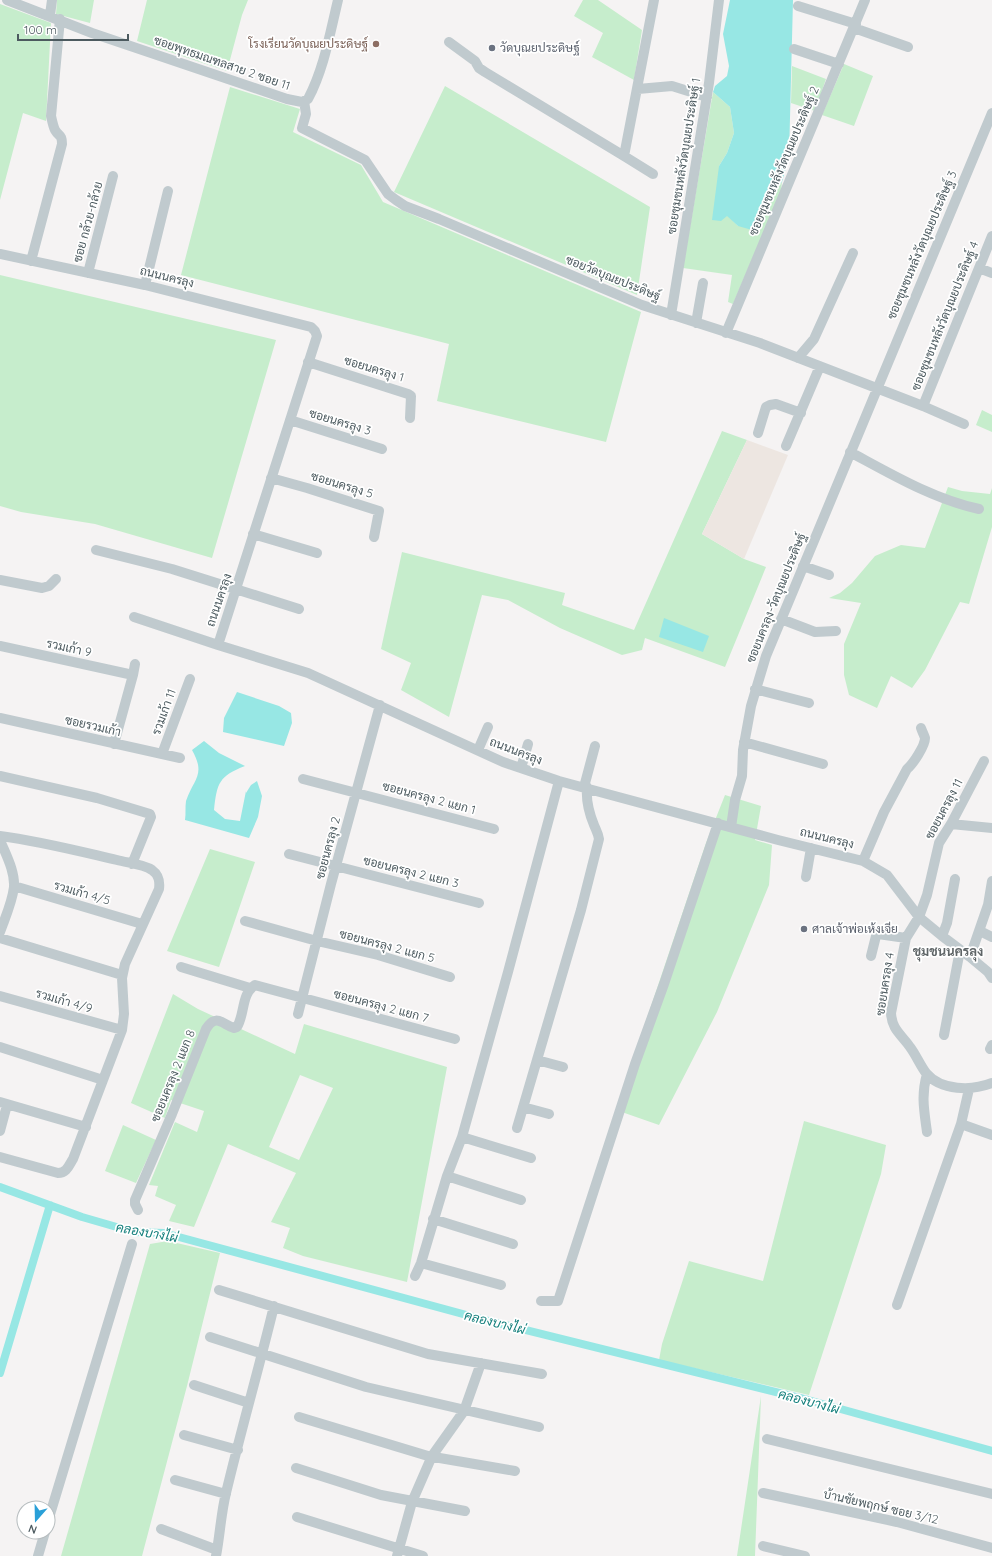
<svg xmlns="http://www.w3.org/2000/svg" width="992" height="1556" viewBox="0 0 992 1556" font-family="Quicksand,Sarabun,sans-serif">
	<rect width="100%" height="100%" fill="#f5f3f3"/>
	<path fill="#c6edcc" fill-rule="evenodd" d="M 57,0 L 94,0 L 90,23 L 56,14 Z
		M 147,0 L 248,0 L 242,15 L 227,71 L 137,41 Z
		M 583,0 L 598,0 L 642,30 L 634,80 L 592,57 L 603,33 L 574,16 Z
		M 0,4 L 51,23 L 46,121 L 23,113 L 0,200 Z
		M 844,64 L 873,76 L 854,126 L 822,115 Z
		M 792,66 L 826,79 L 815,111 L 791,103 Z
		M 445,86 L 650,207 L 637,295 L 394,192 Z
		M 230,87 L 300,109 L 293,132 L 361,165 L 383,202 L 641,312 L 606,442 L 437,401 L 449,344 L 181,275 Z
		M 713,92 L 730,107 L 734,133 L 727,153 L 719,166 L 727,215 L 738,226 L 762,218 L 765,197 L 782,182 L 781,191 L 733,304 L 728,302 L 732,275 L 683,268 Z
		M 0,275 L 276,340 L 212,558 L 95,524 L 21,512 L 0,506 Z
		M 982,410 L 992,415 L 992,432 L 976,425 Z
		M 722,431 L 747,440 L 702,534 L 744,559 L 766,567 L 725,667 L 645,638 L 642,650 L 622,655 L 560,628 L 508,600 L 482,595 L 449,717 L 401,690 L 411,663 L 381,649 L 402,552 L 565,593 L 562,605 L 634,630 Z
		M 948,487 L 962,491 L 990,494 L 992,488 L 992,527 L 969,604 L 960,602 L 925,670 L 912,688 L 891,676 L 877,708 L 849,695 L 844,675 L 844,644 L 861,603 L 829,598 L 840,593 L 852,583 L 875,556 L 901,545 L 925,548 Z
		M 725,795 L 761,806 L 755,840 L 772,845 L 769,885 L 717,1012 L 659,1125 L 616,1110 L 706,843 Z
		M 210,849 L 255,862 L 219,967 L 167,951 Z
		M 173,994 L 198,1009 L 295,1054 L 304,1024 L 447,1067 L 407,1282 L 303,1256 L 283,1248 L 290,1228 L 271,1222 L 296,1173 L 228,1144 L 194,1227 L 169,1221 L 176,1205 L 155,1196 L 158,1186 L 149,1185 L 175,1122 L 197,1132 L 204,1111 L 171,1100 L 165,1118 L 131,1103 ZM 300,1075 L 333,1088 L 299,1160 L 269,1147 Z
		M 804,1121 L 886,1145 L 881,1174 L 809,1395 L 659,1360 L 662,1344 L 689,1261 L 763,1281 Z
		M 123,1125 L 156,1140 L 136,1183 L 105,1171 Z
		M 168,1241 L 220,1253 L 187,1386 L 142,1556 L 61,1556 L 150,1244 Z
		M 761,1396 L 755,1556 L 737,1556 Z"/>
	<path fill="#ede6e1" d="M 747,440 L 788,455 L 744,559 L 702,534 Z"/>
	<path fill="#97e7e4" d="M 730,0 L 793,0 L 789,157 L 782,182 L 765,197 L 762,218 L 752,230 L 738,226 L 727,216 L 721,221 L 712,220 L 719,166 L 727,153 L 734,133 L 730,107 L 713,92 L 715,86 L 727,76 L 729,66 L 723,34 Z
		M 664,618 L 709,636 L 703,652 L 659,637 Z
		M 237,692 L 279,706 L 291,713 L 292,723 L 284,746 L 223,732 L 224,718 Z
		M 204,741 L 219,753 L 245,766 C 219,776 217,783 214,810 L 225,819 L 240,821 L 246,791 L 246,793 L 251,785 L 257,781 L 262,796 L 258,817 L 249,838 L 185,820 C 186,814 185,807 186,801 C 194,778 206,775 192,750 Z"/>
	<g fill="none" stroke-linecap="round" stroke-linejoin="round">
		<path stroke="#97e7e4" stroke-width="8" d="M 0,1187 L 82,1217 L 134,1232 L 164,1233 L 485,1320 L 808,1400 L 992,1451
			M 0,1373 L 50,1205"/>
		<path stroke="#c0cace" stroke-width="10" d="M 7,0 L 92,33 L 287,99 L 302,102 L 308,99 C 324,69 330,33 338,0
			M 798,6 L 856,24
			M 50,15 L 52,0
			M 854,28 L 908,47
			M 449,42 L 475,61 L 479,68 L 485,72 L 624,156 L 653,174
			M 794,49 L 839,64
			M 638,89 L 672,86 L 707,97
			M 304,101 L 306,114 L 302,128 L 365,160 L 388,194 L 396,200 L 405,206 L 439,219 L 642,305 L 760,343 L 923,406 L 964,424
			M 624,156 L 654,0
			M 0,254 L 145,285 L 311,327 L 315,331 L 317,336 L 218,645 L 308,673 L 503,762 L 559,781 L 778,840 L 863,861 L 887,875 L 919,917 L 942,936 L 970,957 L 988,972 L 992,978
			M 31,261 L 62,144 C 62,134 59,137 55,130 C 53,126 52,120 51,116 L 60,19
			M 979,268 L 992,273
			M 88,273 L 113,176
			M 145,285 L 168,191
			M 671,315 L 709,83 L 719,0
			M 696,323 L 703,283
			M 726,333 L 865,0
			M 798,358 L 814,339 L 853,253
			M 308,362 L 408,394 L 411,396 L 410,418
			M 923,406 L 992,236
			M 290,420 L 382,449
			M 758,433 L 766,407 L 770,405 L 776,404 L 801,413
			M 786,446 L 820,366
			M 850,452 C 891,474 933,499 979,509
			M 271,478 L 307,488 L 379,511 L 374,537
			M 253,534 L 317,553
			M 96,550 L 172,569 L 299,609
			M 803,566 L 829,575
			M 0,580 L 42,588 L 49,586 L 56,579
			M 134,617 L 218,645
			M 781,619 L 815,632 L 836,631
			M 0,646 L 133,675 L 114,744
			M 133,675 L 135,664
			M 755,689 L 809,703
			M 0,718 L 180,758
			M 744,742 L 823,764
			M 478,750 L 488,727
			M 162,754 L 190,679
			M 984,761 L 951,824 L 939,843 L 927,895 L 919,917 L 906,938 L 891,1013 C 892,1030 901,1034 910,1047 C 916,1055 920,1065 926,1073 C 941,1091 972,1091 992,1083
			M 521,768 L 528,744
			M 0,776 L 97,798 L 150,814 L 151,817 L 132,864
			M 303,779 L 494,829
			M 584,787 L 595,746
			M 951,824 L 992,828
			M 731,827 L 735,800 L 742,776 L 743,750 L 751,706 L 766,656 L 992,113
			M 0,836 C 39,841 78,851 117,860 C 128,863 143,864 152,870 C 159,875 160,881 159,889 L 125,964 L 122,978 L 124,1014 L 122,1030 L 73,1159 C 69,1165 67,1173 58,1173 L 0,1157
			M 0,840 C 6,855 15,871 14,887 C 12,903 5,918 0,932
			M 289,854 L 479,903
			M 863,861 L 884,812 L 907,769 C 913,764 925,746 925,738 C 924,735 922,731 921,728
			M 806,877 L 811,848
			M 14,886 L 142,924
			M 245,921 L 317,941 L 378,955 L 450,977
			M 980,931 L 992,937
			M 942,936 L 947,923 L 955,879
			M 0,938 L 122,975
			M 871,956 L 876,936 L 878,934 L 906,938
			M 970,957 L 988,905 L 992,881
			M 181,967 L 250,988
			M 0,996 L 122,1030
			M 298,1014 L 331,884 L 380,705
			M 944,1035 L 960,950
			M 0,1047 L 103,1080
			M 990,1049 L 992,1045
			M 537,1060 L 563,1067
			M 0,1102 L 86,1127
			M 523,1107 L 549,1114
			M 961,1124 L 992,1135
			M 517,1128 L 581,910 L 599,839 C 598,833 596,830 594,825 C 589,813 586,799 587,787
			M 0,1131 L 7,1105
			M 927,1132 C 924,1110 921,1095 927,1074
			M 462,1137 L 531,1158
			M 447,1176 L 521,1200
			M 138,1210 L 135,1204 L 135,1200 L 172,1114 L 206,1029 C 216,1013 222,1024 234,1028 L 237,1027 C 245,1014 241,994 255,985 L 455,1039
			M 433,1219 L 513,1244
			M 421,1263 L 501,1285
			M 415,1276 L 421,1263 L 447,1176 L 462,1137 L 508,972 L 559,781
			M 219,1290 L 428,1354 L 542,1374
			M 541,1301 L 558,1301 L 635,1064 L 664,984 L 718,823
			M 897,1305 L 961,1124 L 969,1089
			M 210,1337 L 366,1387 L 539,1427
			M 194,1385 L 249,1403
			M 299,1417 L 428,1456 L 515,1471
			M 184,1435 L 238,1450
			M 767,1439 L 992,1494
			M 296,1468 L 381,1495 L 465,1511
			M 175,1480 L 226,1494
			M 763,1493 L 897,1522 L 992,1548
			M 297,1517 L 423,1556
			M 48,1521 L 132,1244
			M 161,1529 L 217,1550
			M 763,1546 L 805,1556
			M 38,1556 L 45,1532
			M 216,1556 C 220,1535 221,1513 226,1493 C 241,1430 259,1368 274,1306
			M 397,1556 L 412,1502 L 432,1456 L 464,1411 L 481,1363"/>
	</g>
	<circle fill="#8d6e63" stroke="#fff" stroke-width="1.5" cx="376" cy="44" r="4"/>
	<g fill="#6b7280" stroke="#fff" stroke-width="1.5">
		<circle cx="492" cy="48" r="4"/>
		<circle cx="804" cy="929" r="4"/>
	</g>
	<g text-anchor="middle" stroke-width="3.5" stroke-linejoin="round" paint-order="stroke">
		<g font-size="12" fill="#785e54" stroke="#fff" text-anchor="end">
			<text x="368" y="48">โรงเรียนวัดบุณยประดิษฐ์</text>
		</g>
		<g font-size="12" fill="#5b616d" stroke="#fff" text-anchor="start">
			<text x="500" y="52">วัดบุณยประดิษฐ์</text>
			<text x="812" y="933">ศาลเจ้าพ่อเห้งเจีย</text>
		</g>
		<g font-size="12" fill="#4c5a5f" stroke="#fff">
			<text transform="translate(222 63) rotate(19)" y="4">ซอยพุทธมณฑลสาย 2 ซอย 11</text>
			<text transform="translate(684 156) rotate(-81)" y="4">ซอยชุมชนหลังวัดบุณยประดิษฐ์ 1</text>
			<text transform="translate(784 161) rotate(-67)" y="4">ซอยชุมชนหลังวัดบุณยประดิษฐ์ 2</text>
			<text transform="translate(88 222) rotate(-75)" y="4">ซอย กล้วย-กล้วย</text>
			<text transform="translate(922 245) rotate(-67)" y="4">ซอยชุมชนหลังวัดบุณยประดิษฐ์ 3</text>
			<text transform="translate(167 277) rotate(14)" y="4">ถนนนครลุง</text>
			<text transform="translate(613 278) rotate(22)" y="4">ซอยวัดบุณยประดิษฐ์</text>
			<text transform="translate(945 316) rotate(-68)" y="4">ซอยชุมชนหลังวัดบุณยประดิษฐ์ 4</text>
			<text transform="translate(374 369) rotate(17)" y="4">ซอยนครลุง 1</text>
			<text transform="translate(340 422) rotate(17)" y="4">ซอยนครลุง 3</text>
			<text transform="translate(342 485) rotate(17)" y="4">ซอยนครลุง 5</text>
			<text transform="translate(776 598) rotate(-68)" y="4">ซอยนครลุง-วัดบุณยประดิษฐ์</text>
			<text transform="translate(219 600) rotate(-71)" y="4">ถนนนครลุง</text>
			<text transform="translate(69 648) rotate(12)" y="4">รวมเก้า 9</text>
			<text transform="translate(164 712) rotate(-70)" y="4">รวมเก้า 11</text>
			<text transform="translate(93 726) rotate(13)" y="4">ซอยรวมเก้า</text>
			<text transform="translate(516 751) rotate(21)" y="4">ถนนนครลุง</text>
			<text transform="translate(429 798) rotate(15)" y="4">ซอยนครลุง 2 แยก 1</text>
			<text transform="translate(944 809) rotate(-62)" y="4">ซอยนครลุง 11</text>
			<text transform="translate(827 838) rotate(14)" y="4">ถนนนครลุง</text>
			<text transform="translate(328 848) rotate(-75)" y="4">ซอยนครลุง 2</text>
			<text transform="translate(411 872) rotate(14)" y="4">ซอยนครลุง 2 แยก 3</text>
			<text transform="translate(82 893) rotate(16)" y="4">รวมเก้า 4/5</text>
			<text transform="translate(387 946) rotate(15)" y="4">ซอยนครลุง 2 แยก 5</text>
			<text transform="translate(885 984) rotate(-81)" y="4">ซอยนครลุง 4</text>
			<text transform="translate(64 1001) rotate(16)" y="4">รวมเก้า 4/9</text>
			<text transform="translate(381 1006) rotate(15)" y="4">ซอยนครลุง 2 แยก 7</text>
			<text transform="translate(173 1076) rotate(-68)" y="4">ซอยนครลุง 2 แยก 8</text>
			<text transform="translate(881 1507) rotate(13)" y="4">บ้านชัยพฤกษ์ ซอย 3/12</text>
		</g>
		<g font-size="13" font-weight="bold" fill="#5f6567" stroke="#fff">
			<text x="948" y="956">ชุมชนนครลุง</text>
		</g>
		<g font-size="13" font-style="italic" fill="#16807d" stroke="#fff">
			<text transform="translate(147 1232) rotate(10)" y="5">คลองบางไผ่</text>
			<text transform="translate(495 1322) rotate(14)" y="5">คลองบางไผ่</text>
			<text transform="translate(809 1401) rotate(15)" y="5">คลองบางไผ่</text>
		</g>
	</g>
	<g transform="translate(36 1520) rotate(200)"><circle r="19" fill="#ffffff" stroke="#b7bdbf"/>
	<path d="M0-3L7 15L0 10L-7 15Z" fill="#2aa0d8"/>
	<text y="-6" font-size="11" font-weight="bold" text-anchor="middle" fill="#4c5a5f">N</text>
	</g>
	<path d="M18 34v6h110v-6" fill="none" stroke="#4c5a5f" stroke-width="2"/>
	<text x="24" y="34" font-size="12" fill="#4c5a5f" stroke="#ffffff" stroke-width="3" paint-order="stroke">100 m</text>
</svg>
